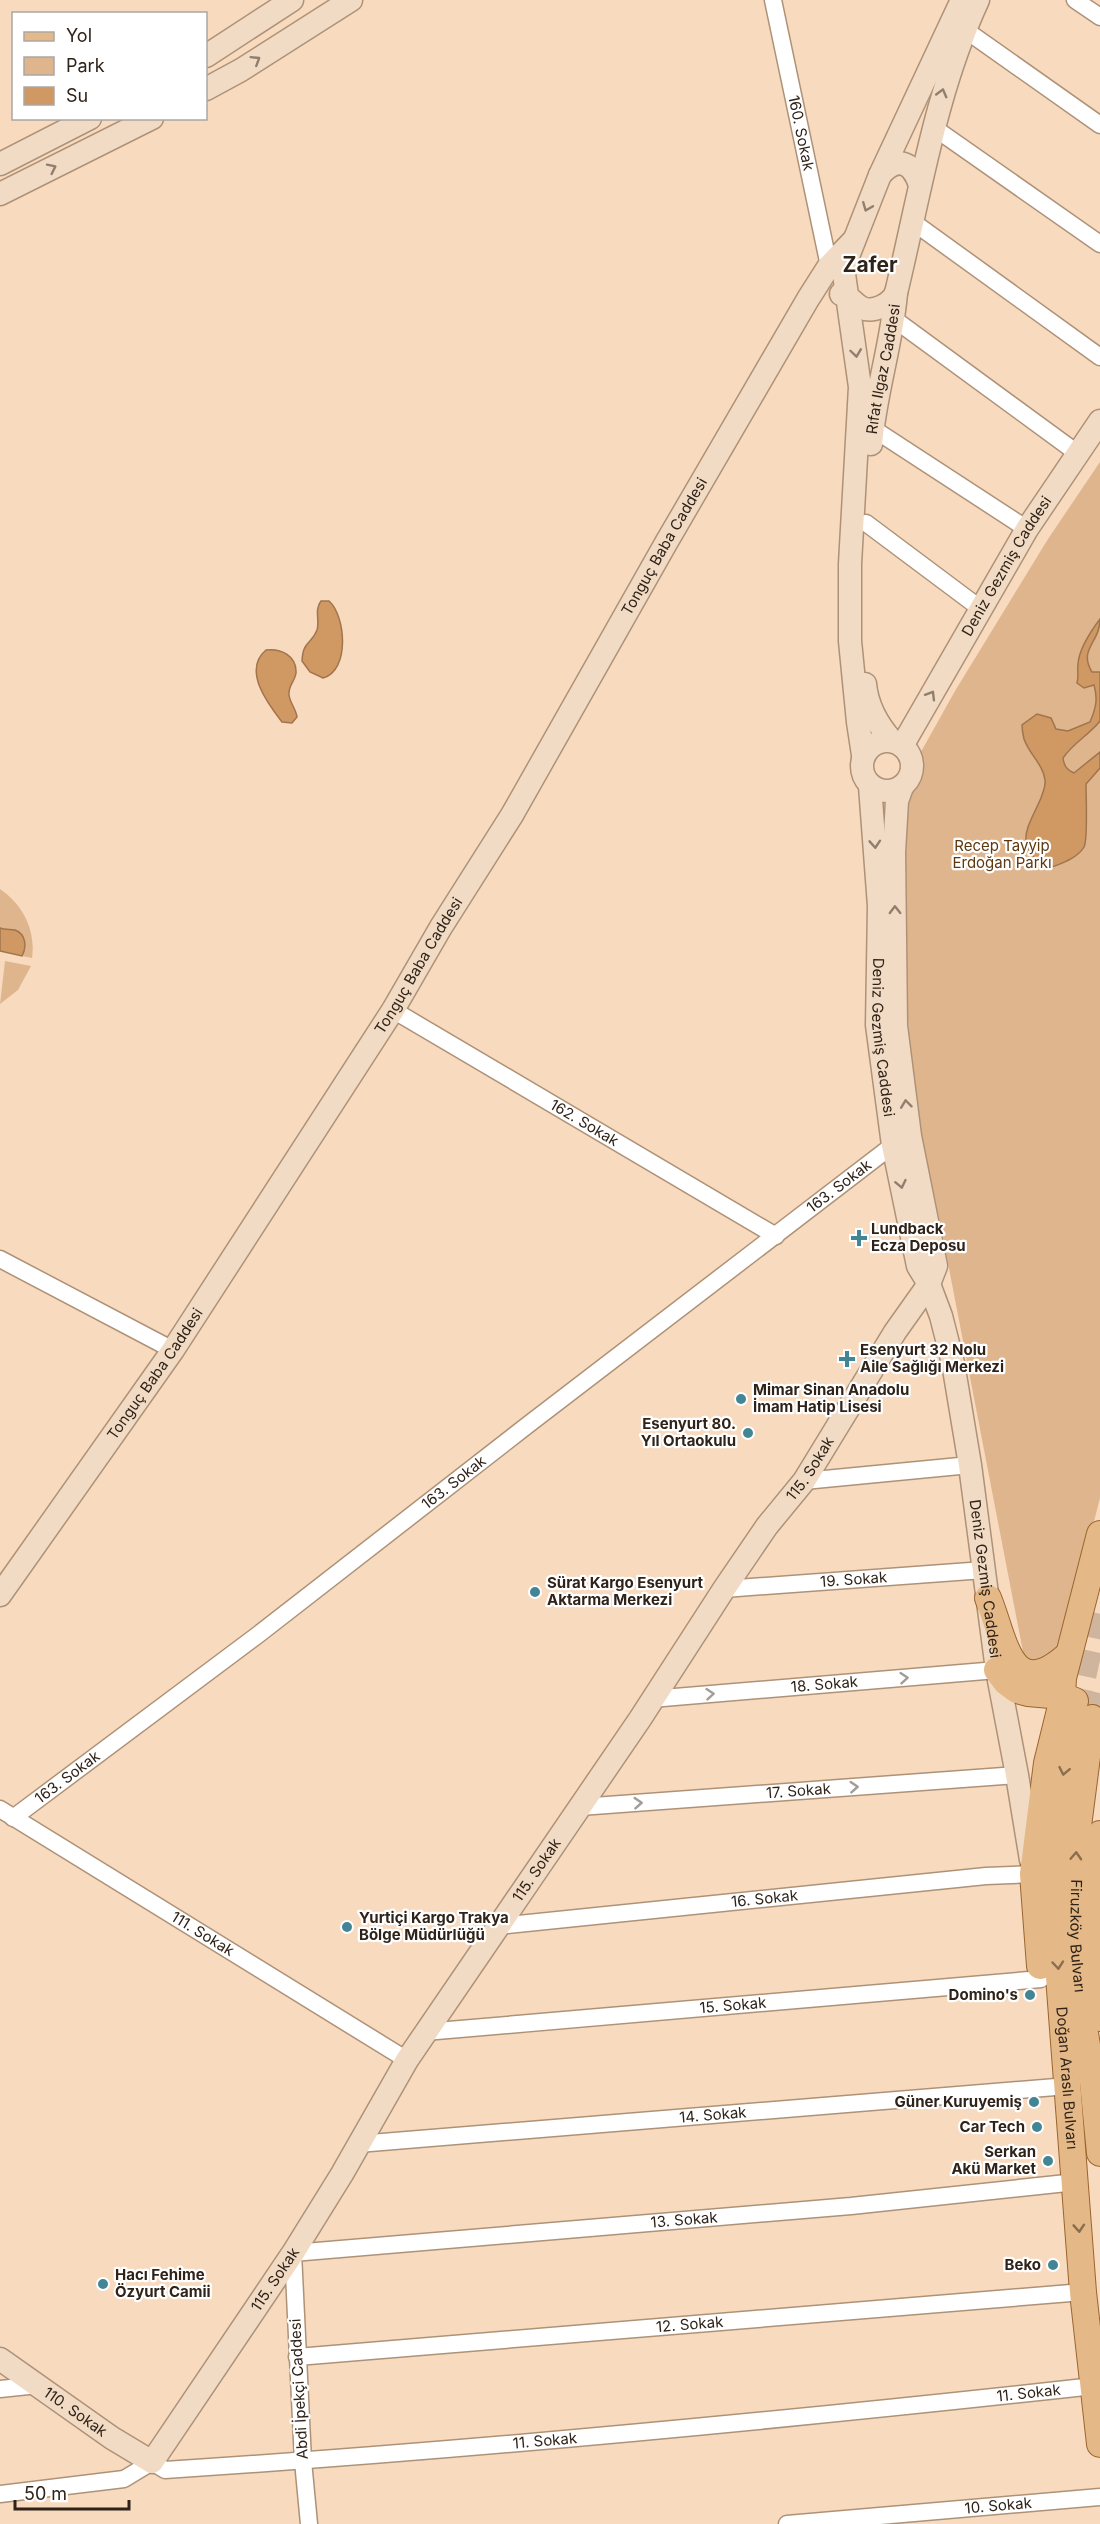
<svg xmlns="http://www.w3.org/2000/svg" width="1100" height="2524" viewBox="0 0 1100 2524" font-family="Inter,sans-serif">
	<rect width="100%" height="100%" fill="#f8dabf"/>
	<path fill="#dfb58e" d="M 1100,462 L 1100,1498 L 1063,1642 L 1047,1665 L 1025,1662 L 941,1227 L 912,1094 L 902,905 L 904,806 L 922,750 L 955,691 L 1048,539 Z
		M 0,889 C 23,905 36,930 32,958 L 22,956 C 26,947 26,934 15,930 C 10,928 5,930 0,928 Z
		M 5,961 L 31,966 L 18,990 L 0,1004 Z"/>
	<path fill="#d09863" stroke="#a0754d" stroke-width="1.5" d="M 321,601 L 329,601 C 346,616 350,671 323,678 L 310,672 L 302,661 C 303,640 312,644 317,630 C 320,620 314,610 321,601 Z
		M 1100,619 C 1100,643 1078,649 1092,672 L 1100,672 L 1100,721 C 1089,735 1073,743 1063,758 C 1064,766 1067,770 1074,773 L 1100,752 L 1100,768 L 1086,784 C 1086,795 1088,840 1084,847 C 1077,859 1059,864 1047,869 C 1013,843 1027,830 1041,798 C 1043,791 1046,787 1045,780 C 1043,764 1029,754 1024,739 C 1023,735 1022,730 1022,725 L 1037,714 L 1051,718 L 1056,729 L 1068,731 L 1090,722 C 1096,708 1098,699 1094,685 L 1084,688 L 1077,683 C 1079,676 1077,671 1078,664 C 1079,648 1091,631 1100,619 Z
		M 266,650 C 281,648 297,656 296,673 C 295,681 288,686 289,695 C 290,703 296,709 297,717 L 292,723 L 282,722 C 268,704 242,670 266,650 Z
		M 0,928 C 5,930 10,929 15,930 C 26,934 27,947 22,956 L 0,951 Z"/>
	<g fill="none" stroke-linecap="round" stroke-linejoin="round">
		<path stroke="#d0b59e" stroke-width="26" stroke-dasharray="26 13" stroke-linecap="butt" d="M 1075,1714 L 1097,1613
			M 1092,1718 L 1100,1686"/>
		<defs>
			<g id="street">
				<path id="s1" d="M 773,0 L 829,266"/>
				<path d="M 1075,0 L 1100,17"/>
				<path d="M 964,29 L 1100,125"/>
				<path d="M 933,127 L 1100,244"/>
				<path d="M 913,222 L 1100,357"/>
				<path d="M 894,319 L 1077,453"/>
				<path d="M 872,428 L 1027,529"/>
				<path d="M 866,523 L 981,609"/>
				<path id="s2" d="M 393,1010 L 776,1236"/>
				<path d="M 0,1259 L 173,1350"/>
				<path d="M 804,1481 L 970,1465"/>
				<path id="s3" d="M 724,1589 L 984,1570"/>
				<path id="s4" d="M 651,1699 L 997,1670"/>
				<path id="s5" d="M 580,1807 L 1017,1775"/>
				<path id="s6" d="M 0,1809 L 407,2060"/>
				<path id="s7" d="M 13,1818 L 259,1634 L 529,1424 L 893,1145"/>
				<path id="s8" d="M 498,1926 L 986,1876 L 1033,1874"/>
				<path id="s9" d="M 425,2032 L 1041,1979"/>
				<path id="s10" d="M 358,2144 L 1068,2086"/>
				<path id="s11" d="M 297,2357 L 1083,2292"/>
				<path d="M 0,2389 L 38,2385"/>
				<path id="s12" d="M 0,2494 L 124,2479 L 152,2462 L 165,2470 C 475,2450 785,2420 1094,2386"/>
				<path id="s13" d="M 309,2524 L 303,2461 L 293,2253 L 851,2206 L 1076,2182"/>
				<path id="s14" d="M 787,2524 L 1100,2497"/>
			</g>
			<g id="secondary">
				<path d="M 206,56 L 292,0"/>
				<path d="M 206,89 L 241,70 L 351,0"/>
				<path d="M 0,164 L 90,118"/>
				<path d="M 880,175 C 897,156 912,161 920,185"/>
				<path d="M 0,194 L 152,118"/>
				<path d="M 841,294 C 850,296 854,304 862,308 C 874,313 891,304 896,293"/>
				<path id="s15" d="M 871,444 C 875,393 892,344 896,293 C 920,194 935,93 978,0"/>
				<path d="M 865,684 C 867,706 877,724 892,741"/>
				<circle cx="887" cy="766" r="25"/>
				<path id="s16" d="M 902,746 L 1027,529 L 1100,421"/>
				<path d="M 863,755 L 858,722 L 850,641 L 850,564 L 860,387 L 844,274 L 847,259 L 880,175 L 962,0"/>
				<path id="s17" d="M 870,786 L 879,906 L 877,1025 L 893,1145 L 918,1266 L 929,1284 L 941,1316 L 953,1363 L 970,1465 L 997,1670 L 1017,1775 L 1031,1860"/>
				<path id="s18" d="M 0,1595 L 173,1350 L 393,1010 L 441,927 L 512,815 L 666,543 L 808,299 L 829,266 L 854,240"/>
				<path id="s19" d="M 0,2359 L 112,2438 L 152,2462 L 293,2253 L 342,2174 L 407,2060 L 640,1719 L 724,1589 L 767,1526 L 804,1481 L 895,1332 L 929,1284 L 936,1266 L 910,1136 L 896,1026 L 894,852 L 897,801 L 902,787"/>
			</g>
			<g id="primary">
				<path d="M 988,1598 C 1005,1639 1010,1706 1068,1655"/>
				<path d="M 997,1670 L 1006,1682 L 1017,1690 L 1028,1693 L 1062,1696 L 1075,1701"/>
				<path d="M 1062,1696 L 1063,1678 L 1100,1534"/>
				<path id="s20" d="M 1075,1714 C 1070,1740 1064,1766 1061,1792 C 1055,1840 1054,1888 1056,1937 L 1083,2292 L 1100,2444"/>
				<path id="s21" d="M 1092,1718 L 1077,1834 L 1075,1943 L 1082,2015 L 1093,2082 L 1100,2153"/>
				<path d="M 1040,1966 L 1033,1874 L 1047,1763 L 1063,1698"/>
				<path d="M 1099,2018 C 1094,1957 1096,1895 1100,1834"/>
			</g>
		</defs>
		<use href="#street" stroke="#ae9278" stroke-width="19"/>
		<use href="#secondary" stroke="#ae9278" stroke-width="25"/>
		<use href="#primary" stroke="#9a652e" stroke-width="28"/>
		<use href="#street" stroke="#fff" stroke-width="16"/>
		<use href="#secondary" stroke="#f2dbc4" stroke-width="22"/>
		<use href="#primary" stroke="#e5b888" stroke-width="26"/>
	</g>
	<defs><path id="oneway-chevron" d="M-2-3.5L2.5 0L-2 3.5" fill="none" stroke-width="1.6" stroke-linecap="round" stroke-linejoin="round" transform="scale(1.5)"/></defs>
	<g stroke="#907f6e">
		<use href="#oneway-chevron" transform="translate(256 60) rotate(-32)"/>
		<use href="#oneway-chevron" transform="translate(942 93) rotate(-75)"/>
		<use href="#oneway-chevron" transform="translate(52 168) rotate(-26)"/>
		<use href="#oneway-chevron" transform="translate(867 207) rotate(112)"/>
		<use href="#oneway-chevron" transform="translate(856 353) rotate(82)"/>
		<use href="#oneway-chevron" transform="translate(931 695) rotate(-59)"/>
		<use href="#oneway-chevron" transform="translate(875 844) rotate(86)"/>
		<use href="#oneway-chevron" transform="translate(895 910) rotate(-91)"/>
		<use href="#oneway-chevron" transform="translate(906 1104) rotate(-97)"/>
		<use href="#oneway-chevron" transform="translate(901 1184) rotate(78)"/>
	</g>
	<g stroke="#a19c98">
		<use href="#oneway-chevron" transform="translate(904 1678) rotate(-5)"/>
		<use href="#oneway-chevron" transform="translate(710 1694) rotate(-5)"/>
		<use href="#oneway-chevron" transform="translate(854 1787) rotate(-4)"/>
		<use href="#oneway-chevron" transform="translate(638 1803) rotate(-4)"/>
	</g>
	<g stroke="#8a6e50">
		<use href="#oneway-chevron" transform="translate(1064 1771) rotate(101)"/>
		<use href="#oneway-chevron" transform="translate(1076 1856) rotate(-87)"/>
		<use href="#oneway-chevron" transform="translate(1058 1965) rotate(85)"/>
		<use href="#oneway-chevron" transform="translate(1079 2228) rotate(86)"/>
	</g>
	<g fill="#428695" stroke="#fff" stroke-width="2">
		<path d="M856 1229h6v6h6v6h-6v6h-6v-6h-6v-6h6z"/>
		<path d="M844 1350h6v6h6v6h-6v6h-6v-6h-6v-6h6z"/>
		<circle cx="741" cy="1399" r="6"/>
		<circle cx="748" cy="1433" r="6"/>
		<circle cx="535" cy="1592" r="6"/>
		<circle cx="347" cy="1927" r="6"/>
		<circle cx="1030" cy="1995" r="6"/>
		<circle cx="1034" cy="2102" r="6"/>
		<circle cx="1037" cy="2127" r="6"/>
		<circle cx="1048" cy="2161" r="6"/>
		<circle cx="1053" cy="2265" r="6"/>
		<circle cx="103" cy="2284" r="6"/>
	</g>
	<g text-anchor="middle" stroke-width="4.5" stroke-linejoin="round" paint-order="stroke">
		<g font-size="15" fill="#2f2319" stroke="#fff">
			<text dy="5" stroke="none"><textPath href="#s1" startOffset="136">160. Sokak</textPath></text>
			<text dy="5" stroke="none"><textPath href="#s15" startOffset="76">Rıfat Ilgaz Caddesi</textPath></text>
			<text dy="5" stroke="none"><textPath href="#s18" startOffset="1242">Tonguç Baba Caddesi</textPath></text>
			<text dy="5" stroke="none"><textPath href="#s16" startOffset="208">Deniz Gezmiş Caddesi</textPath></text>
			<text dy="5" stroke="none"><textPath href="#s18" startOffset="756">Tonguç Baba Caddesi</textPath></text>
			<text dy="5" stroke="none"><textPath href="#s17" startOffset="252">Deniz Gezmiş Caddesi</textPath></text>
			<text dy="5" stroke="none"><textPath href="#s2" startOffset="222">162. Sokak</textPath></text>
			<text dy="5" stroke="none"><textPath href="#s7" startOffset="1040">163. Sokak</textPath></text>
			<text dy="5" stroke="none"><textPath href="#s18" startOffset="270">Tonguç Baba Caddesi</textPath></text>
			<text dy="5" stroke="none"><textPath href="#s19" startOffset="1376">115. Sokak</textPath></text>
			<text dy="5" stroke="none"><textPath href="#s7" startOffset="554">163. Sokak</textPath></text>
			<text dy="5" stroke="none"><textPath href="#s17" startOffset="806">Deniz Gezmiş Caddesi</textPath></text>
			<text dy="5" stroke="none"><textPath href="#s3" startOffset="130">19. Sokak</textPath></text>
			<text dy="5" stroke="none"><textPath href="#s4" startOffset="174">18. Sokak</textPath></text>
			<text dy="5" stroke="none"><textPath href="#s7" startOffset="68">163. Sokak</textPath></text>
			<text dy="5" stroke="none"><textPath href="#s5" startOffset="219">17. Sokak</textPath></text>
			<text dy="5" stroke="none"><textPath href="#s19" startOffset="890">115. Sokak</textPath></text>
			<text dy="5" stroke="none"><textPath href="#s8" startOffset="268">16. Sokak</textPath></text>
			<text dy="5" stroke="none"><textPath href="#s6" startOffset="238">111. Sokak</textPath></text>
			<text dy="5" stroke="none"><textPath href="#s21" startOffset="219">Firuzköy Bulvarı</textPath></text>
			<text dy="5" stroke="none"><textPath href="#s9" startOffset="309">15. Sokak</textPath></text>
			<text dy="5" stroke="none"><textPath href="#s20" startOffset="366">Doğan Araslı Bulvarı</textPath></text>
			<text dy="5" stroke="none"><textPath href="#s10" startOffset="356">14. Sokak</textPath></text>
			<text dy="5" stroke="none"><textPath href="#s13" startOffset="664">13. Sokak</textPath></text>
			<text dy="5" stroke="none"><textPath href="#s19" startOffset="404">115. Sokak</textPath></text>
			<text dy="5" stroke="none"><textPath href="#s11" startOffset="394">12. Sokak</textPath></text>
			<text transform="translate(299 2389) rotate(-93)" y="5">Abdi İpekçi Caddesi</text>
			<text dy="5" stroke="none"><textPath href="#s12" startOffset="1040">11. Sokak</textPath></text>
			<text dy="5" stroke="none"><textPath href="#s19" startOffset="92">110. Sokak</textPath></text>
			<text dy="5" stroke="none"><textPath href="#s12" startOffset="554">11. Sokak</textPath></text>
			<text dy="5" stroke="none"><textPath href="#s14" startOffset="212">10. Sokak</textPath></text>
		</g>
		<g font-size="15" fill="#5e380e" stroke="#fff">
			<text x="1002" y="851">Recep Tayyip<tspan x="1002" dy="17">Erdoğan Parkı</tspan></text>
		</g>
		<g font-size="15" font-weight="bold" fill="#2f2319" stroke="#fff" text-anchor="start">
			<text x="871" y="1234">Lundback<tspan x="871" dy="17">Ecza Deposu</tspan></text>
			<text x="860" y="1355">Esenyurt 32 Nolu<tspan x="860" dy="17">Aile Sağlığı Merkezi</tspan></text>
			<text x="753" y="1395">Mimar Sinan Anadolu<tspan x="753" dy="17">İmam Hatip Lisesi</tspan></text>
			<text x="736" y="1429" text-anchor="end">Esenyurt 80.<tspan x="736" dy="17">Yıl Ortaokulu</tspan></text>
			<text x="547" y="1588">Sürat Kargo Esenyurt<tspan x="547" dy="17">Aktarma Merkezi</tspan></text>
			<text x="359" y="1923">Yurtiçi Kargo Trakya<tspan x="359" dy="17">Bölge Müdürlüğü</tspan></text>
			<text x="1018" y="2000" text-anchor="end">Domino's</text>
			<text x="1022" y="2107" text-anchor="end">Güner Kuruyemiş</text>
			<text x="1025" y="2132" text-anchor="end">Car Tech</text>
			<text x="1036" y="2157" text-anchor="end">Serkan<tspan x="1036" dy="17">Akü Market</tspan></text>
			<text x="1041" y="2270" text-anchor="end">Beko</text>
			<text x="115" y="2280">Hacı Fehime<tspan x="115" dy="17">Özyurt Camii</tspan></text>
		</g>
		<g font-size="21" font-weight="bold" fill="#2f2319" stroke="#fff">
			<text x="870" y="272">Zafer</text>
		</g>
	</g>
	<rect x="12" y="12" width="195" height="108" fill="#ffffff" stroke="#aca7a3" stroke-width="1.5"/>
	<rect x="24" y="32" width="30" height="9" fill="#e5b888" stroke="#aca7a3" stroke-width="1.5"/>
	<text x="66" y="42" font-size="18" fill="#2f2319">Yol</text>
	<rect x="24" y="57" width="30" height="18" fill="#dfb58e" stroke="#aca7a3" stroke-width="1.5"/>
	<text x="66" y="72" font-size="18" fill="#2f2319">Park</text>
	<rect x="24" y="87" width="30" height="18" fill="#d09863" stroke="#aca7a3" stroke-width="1.5"/>
	<text x="66" y="102" font-size="18" fill="#2f2319">Su</text>
	<path d="M15 2500v9h114v-9" fill="none" stroke="#2f2319" stroke-width="3"/>
	<text x="24" y="2500" font-size="18" fill="#2f2319" stroke="#ffffff" stroke-width="4.5" paint-order="stroke">50 m</text>
</svg>
